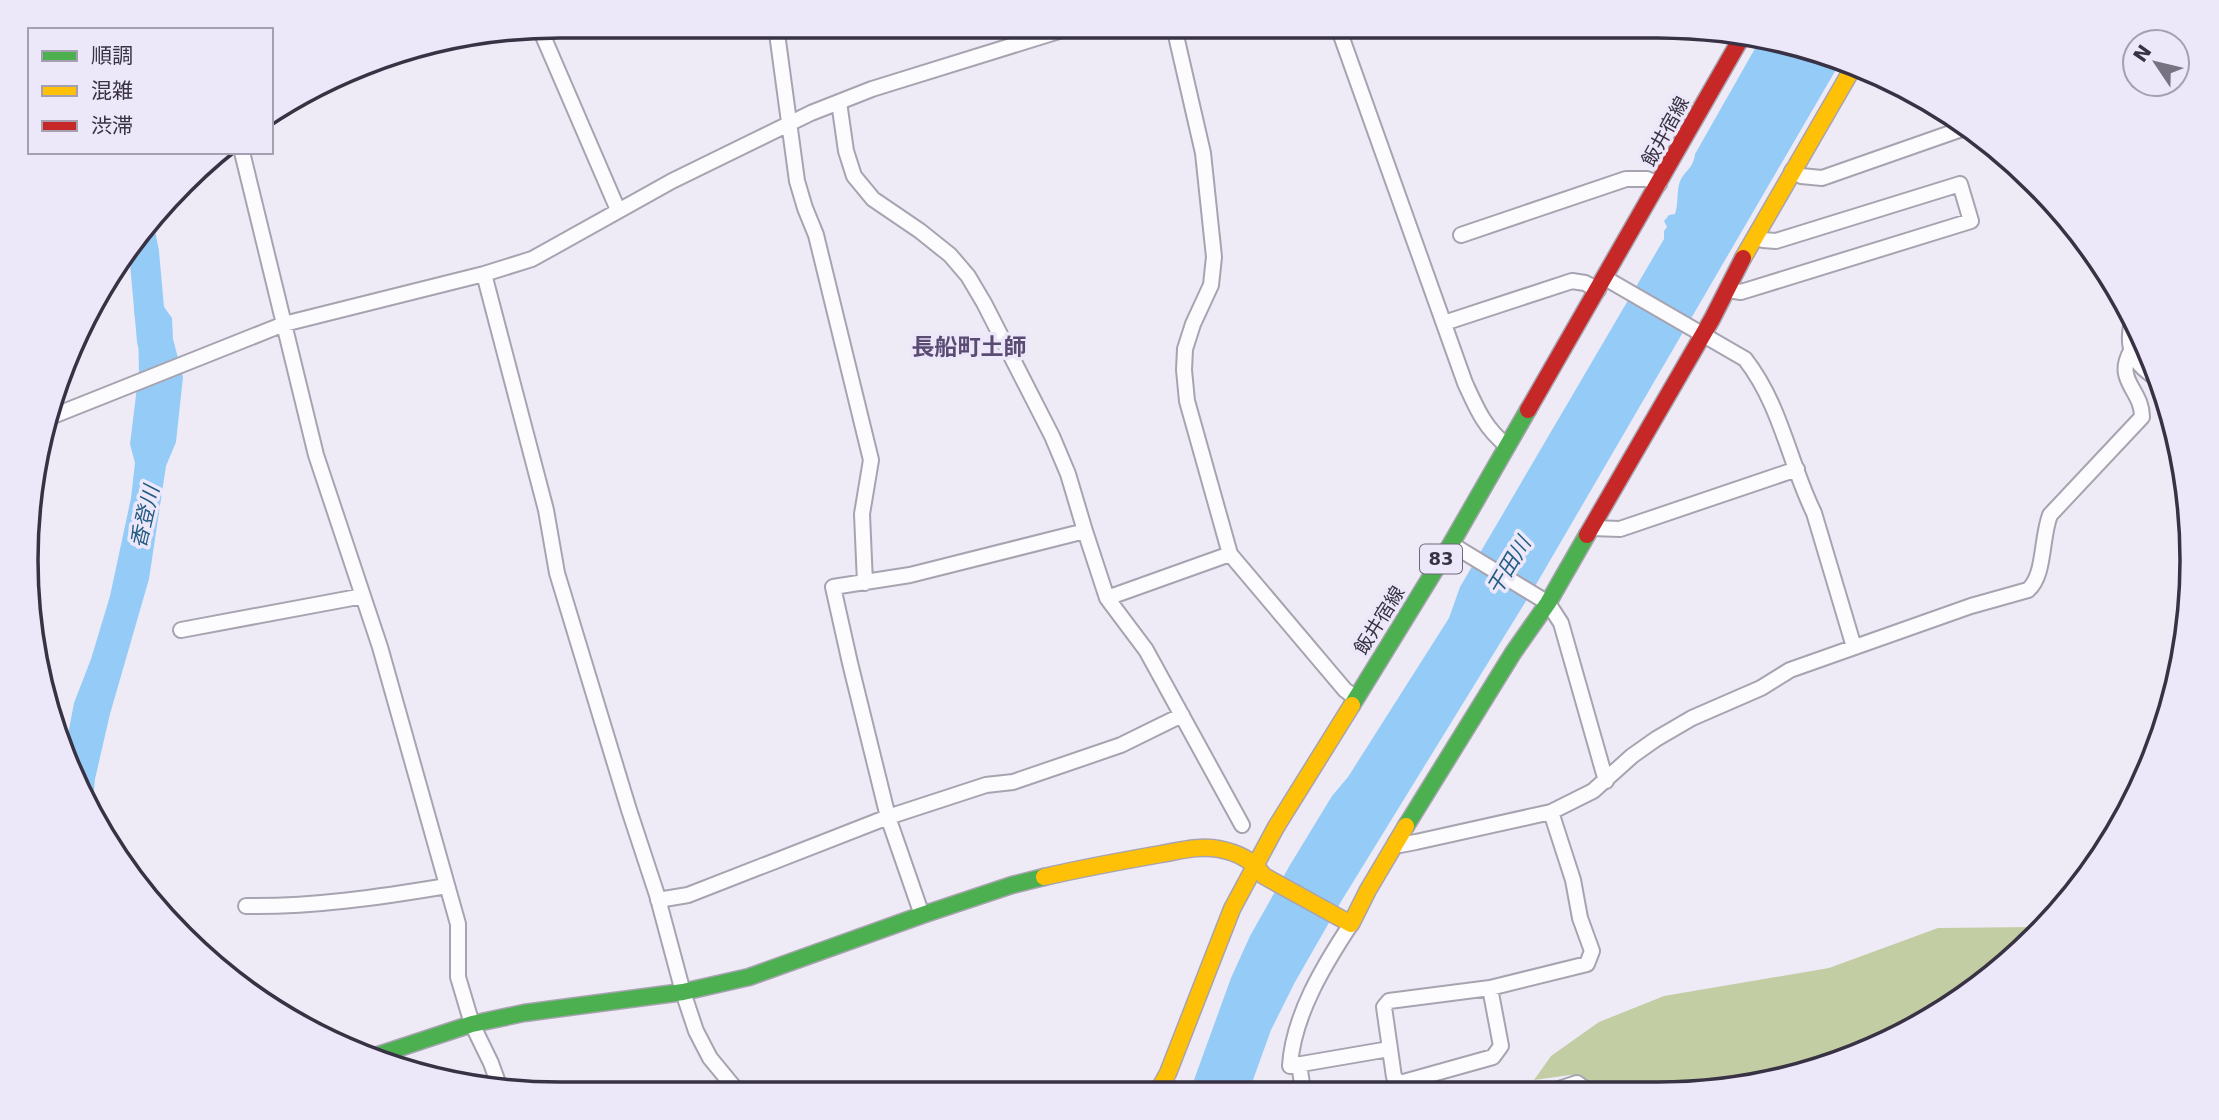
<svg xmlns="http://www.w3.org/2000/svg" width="2219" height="1120" viewBox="0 0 2219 1120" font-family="'DejaVu Sans','Noto Sans JP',sans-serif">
	<rect width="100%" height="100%" fill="#eeebf6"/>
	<path fill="#c3cda4" d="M 2044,927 L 1984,984 L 1863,1053 L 1729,1089 L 1591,1090 L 1588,1083 L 1570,1075 L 1534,1080 L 1551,1056 L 1599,1022 L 1664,996 L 1829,968 L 1938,928 Z"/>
	<path fill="#94ccf7" d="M 1761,38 L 1797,44 L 1841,61 L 1534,588 L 1342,900 L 1295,982 L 1271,1030 L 1249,1091 L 1190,1091 L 1231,978 L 1250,936 L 1290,865 L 1332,796 L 1348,777 L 1449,618 L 1460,587 L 1664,239 L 1664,231 L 1667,227 L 1664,221 L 1669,215 L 1675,214 C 1679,203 1676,188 1681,179 C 1687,169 1693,168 1695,154 Z
		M 138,301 L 162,304 L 172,318 L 173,339 L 183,377 L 176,442 L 166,466 L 149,579 L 110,714 L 95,779 L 92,811 L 81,796 L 66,745 L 74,703 L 91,659 L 110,596 L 131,498 L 135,463 L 130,444 L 139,371 L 138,330 L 134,311 Z"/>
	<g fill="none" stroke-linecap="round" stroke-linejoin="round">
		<path stroke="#94ccf7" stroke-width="30" d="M 141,237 L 144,252 L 152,341"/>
		<defs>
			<path id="street" d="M 776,26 L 797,181 L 805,208 L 816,235 L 871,460 L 862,514 L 865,583
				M 1174,27 L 1203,153 L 1214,257 L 1211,285 L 1193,324 L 1185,349 L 1184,370 L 1187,401 L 1230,554
				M 1338,27 L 1465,383 C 1477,409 1484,427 1507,446
				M 538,30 L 543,36 L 618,210
				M 839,102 L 846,151 L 854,176 L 873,199 L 920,231 L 950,255 L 968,276 L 984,303 L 1052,436 L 1068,474 L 1085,531
				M 242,152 L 316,455 L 380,647 L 458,924 L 458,977 L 472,1024 L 491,1063 L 500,1088
				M 1792,171 L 1801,176 L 1822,178 L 1962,129
				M 1461,235 L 1626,179 L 1647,179 L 1659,184
				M 484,274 L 546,510 L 557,573 L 629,810 L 657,895 L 683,992 L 696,1031 L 710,1058 L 738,1092
				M 1605,278 L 1745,359 C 1781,405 1789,462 1814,513 L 1854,647
				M 1727,290 L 1741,292 L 1971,221 L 1960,184 L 1776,241 L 1763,240 L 1755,237
				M 2133,318 C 2124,350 2134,365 2161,381
				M 1444,323 L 1572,281 L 1585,283 L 1598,290
				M 48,418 L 284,324 L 484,274 L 532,259 L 672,181 L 811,113 L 872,89 L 1072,27
				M 1591,528 L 1620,529 L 1797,469
				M 1451,544 L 1548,603 L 1561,623 L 1606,781
				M 181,630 L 363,596
				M 1242,825 L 1146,650 L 1107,598 L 1230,554 L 1345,690 L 1356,698
				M 1396,842 L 1400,845 L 1416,842 L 1551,812 L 1593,791 L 1632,756 L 1656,739 L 1692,718 L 1761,688 L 1790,670 L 1971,606 L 2028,590 C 2045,576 2041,538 2050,515 L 2142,417 C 2142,389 2114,381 2131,351
				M 658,900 L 688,895 L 888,817 L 986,785 L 1013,782 L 1121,745 L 1182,715
				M 246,906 C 313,907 381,897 447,886
				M 922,915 L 888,817 L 850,663 L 833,587 L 910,575 L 1085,531 L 1107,598
				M 1351,924 C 1324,965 1293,1016 1290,1066 L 1389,1049
				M 1490,988 L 1501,1046 L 1493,1057 L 1400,1083 L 1394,1077 L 1384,1007 L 1389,1001 L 1490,988 L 1587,964 L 1592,951 L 1580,918 L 1573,880 L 1551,812
				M 1299,1064 L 1303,1090
				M 1556,1090 L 1577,1083 L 1587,1090"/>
			<path id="fast" d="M 1352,705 L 1451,544 L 1528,410
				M 1406,826 L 1513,653 L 1548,603 L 1587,535
				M 372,1057 L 472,1024 L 524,1013 L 683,992 L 749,977 L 922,915 L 1012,885 L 1044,877"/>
			<path id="slow" d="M 1743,258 L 1854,66
				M 1044,877 C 1083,868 1121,861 1161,854 C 1179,851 1200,845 1219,849 C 1239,853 1252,860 1264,876 L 1351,924 L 1368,890 L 1406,826
				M 1158,1091 L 1168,1073 L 1232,909 L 1276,827 L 1352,705"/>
			<path id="jam" d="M 1528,410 L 1743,35
				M 1587,535 L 1712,319 L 1743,258"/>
		</defs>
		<use href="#street" stroke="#a7a3b0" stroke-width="18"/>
		<use href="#fast" stroke="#a7a3b0" stroke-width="19"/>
		<use href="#slow" stroke="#a7a3b0" stroke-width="19"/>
		<use href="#jam" stroke="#a7a3b0" stroke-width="19"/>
		<use href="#street" stroke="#fcfcfe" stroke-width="14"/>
		<use href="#fast" stroke="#4caf50" stroke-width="16"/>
		<use href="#slow" stroke="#ffc107" stroke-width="16"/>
		<use href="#jam" stroke="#c62828" stroke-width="16"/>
	</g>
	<g text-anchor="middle" stroke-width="7" stroke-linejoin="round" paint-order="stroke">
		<rect fill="#ede7fa" stroke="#6e687b" stroke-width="2" x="1420" y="544.5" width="42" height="29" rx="5"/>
		<g font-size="18" font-weight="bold" fill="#383244">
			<text x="1441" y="565">83</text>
		</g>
		<g font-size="19" fill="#383244" stroke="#ede7fa">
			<text transform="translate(1665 131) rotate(-61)" y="7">飯井宿線</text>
			<text transform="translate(1379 620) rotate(-58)" y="7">飯井宿線</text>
		</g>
		<g font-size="21" font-style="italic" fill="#235d83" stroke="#ede7fa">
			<text transform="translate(145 517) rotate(-77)" y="7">香登川</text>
			<text transform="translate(1509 566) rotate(-59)" y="7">干田川</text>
		</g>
		<g font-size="23" font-weight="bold" fill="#5a4b73" stroke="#ede7fa">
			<text x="969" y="355">長船町土師</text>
		</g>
	</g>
	<path d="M0 0H2219V1120H0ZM560 38H1658A522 522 0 0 1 2180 560V560A522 522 0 0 1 1658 1082H560A522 522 0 0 1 38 560V560A522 522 0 0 1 560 38Z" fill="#ede7fa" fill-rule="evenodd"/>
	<path fill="none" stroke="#383244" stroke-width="3.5" d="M560 38H1658A522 522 0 0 1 2180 560V560A522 522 0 0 1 1658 1082H560A522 522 0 0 1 38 560V560A522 522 0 0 1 560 38Z"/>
	<rect x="28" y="28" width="245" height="126" fill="#ede7fa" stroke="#a59fb1" stroke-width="2"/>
	<rect x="42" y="51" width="35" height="10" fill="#4caf50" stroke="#a59fb1" stroke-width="2"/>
	<text x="91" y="63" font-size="21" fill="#383244">順調</text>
	<rect x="42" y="86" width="35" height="10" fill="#ffc107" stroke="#a59fb1" stroke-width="2"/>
	<text x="91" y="98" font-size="21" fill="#383244">混雑</text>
	<rect x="42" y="121" width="35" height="10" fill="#c62828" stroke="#a59fb1" stroke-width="2"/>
	<text x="91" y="133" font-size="21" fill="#383244">渋滞</text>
	<g transform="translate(2156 63) rotate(305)"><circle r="33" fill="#ede7fa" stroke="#a59fb1" stroke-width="2"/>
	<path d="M0-5L12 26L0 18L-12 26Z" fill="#787382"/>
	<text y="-10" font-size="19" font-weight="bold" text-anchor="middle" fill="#383244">N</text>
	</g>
</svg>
